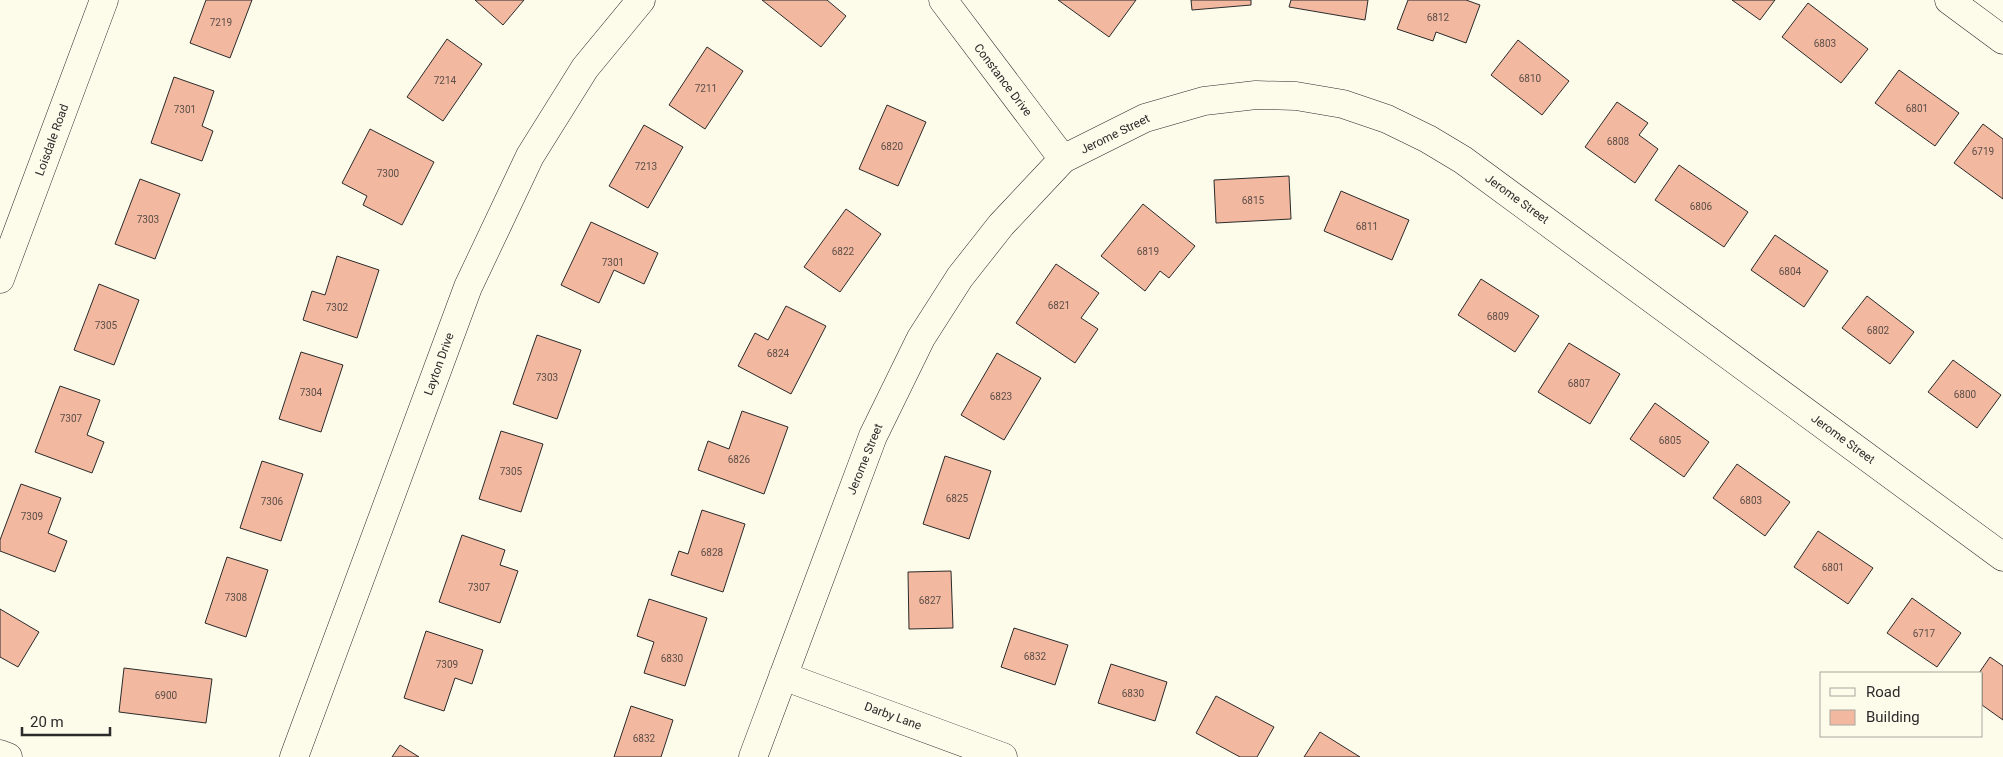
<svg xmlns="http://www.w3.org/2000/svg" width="2003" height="757" viewBox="0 0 2003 757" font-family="Roboto,sans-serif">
	<rect width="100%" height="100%" fill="#fdfbea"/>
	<path fill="#f2b8a0" stroke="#2b2b2b" d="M 206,0 L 252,0 L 230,58 L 190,43 Z
		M 475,0 L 524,0 L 503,25 Z
		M 762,0 L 827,0 L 846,16 L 821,47 Z
		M 1058,0 L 1136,0 L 1109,37 Z
		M 1191,0 L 1251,0 L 1251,5 L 1192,10 Z
		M 1291,0 L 1368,0 L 1365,20 L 1289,7 Z
		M 1408,0 L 1466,0 L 1480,5 L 1466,43 L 1436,32 L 1433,41 L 1397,29 Z
		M 1732,0 L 1775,0 L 1760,20 Z
		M 1808,3 L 1868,49 L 1841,83 L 1782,37 Z
		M 447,39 L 482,64 L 443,121 L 407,97 Z
		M 1518,40 L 1569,81 L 1542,115 L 1491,75 Z
		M 707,47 L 743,71 L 705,129 L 669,105 Z
		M 1899,70 L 1959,113 L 1935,146 L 1875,103 Z
		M 174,77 L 214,91 L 202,126 L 213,131 L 202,161 L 151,143 Z
		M 1617,102 L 1648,123 L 1639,135 L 1658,149 L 1635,183 L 1585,147 Z
		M 887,105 L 926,122 L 898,186 L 859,169 Z
		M 1983,124 L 2003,139 L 2003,199 L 1954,163 Z
		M 644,125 L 683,147 L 648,208 L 609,186 Z
		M 370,129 L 434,162 L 402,225 L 363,205 L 367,196 L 342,183 Z
		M 1679,165 L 1748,212 L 1724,247 L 1655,200 Z
		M 1289,176 L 1291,219 L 1216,223 L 1214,180 Z
		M 140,179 L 180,194 L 155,259 L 115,244 Z
		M 1341,191 L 1409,220 L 1392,260 L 1324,231 Z
		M 1143,204 L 1195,246 L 1169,278 L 1160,271 L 1145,291 L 1101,256 Z
		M 846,209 L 881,234 L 840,292 L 804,267 Z
		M 591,222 L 658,253 L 644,284 L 614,270 L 599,303 L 561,285 Z
		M 1775,235 L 1828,271 L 1804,307 L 1751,270 Z
		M 337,256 L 379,270 L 357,338 L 303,320 L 312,291 L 325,295 Z
		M 1056,264 L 1099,293 L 1081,318 L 1098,329 L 1075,363 L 1016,323 Z
		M 1481,279 L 1539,316 L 1515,352 L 1458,315 Z
		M 99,284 L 139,300 L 114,365 L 74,350 Z
		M 1867,296 L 1914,332 L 1890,364 L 1842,328 Z
		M 786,306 L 826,326 L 791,394 L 738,366 L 755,333 L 768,340 Z
		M 537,335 L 581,350 L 557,419 L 513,404 Z
		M 1569,343 L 1620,374 L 1590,424 L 1538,392 Z
		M 301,352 L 343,365 L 321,432 L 279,419 Z
		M 997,353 L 1041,378 L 1004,440 L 961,415 Z
		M 1953,360 L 2001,395 L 1977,428 L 1928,392 Z
		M 60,386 L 100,400 L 87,435 L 104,442 L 92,473 L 35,452 Z
		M 1655,403 L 1709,442 L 1684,477 L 1630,439 Z
		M 742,411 L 788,427 L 764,494 L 698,470 L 708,441 L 729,449 Z
		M 501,431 L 543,444 L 521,512 L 479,499 Z
		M 945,456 L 991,471 L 969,539 L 923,524 Z
		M 262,461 L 303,474 L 281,541 L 240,528 Z
		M 1737,464 L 1790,502 L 1765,536 L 1713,498 Z
		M 21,484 L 61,498 L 48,533 L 67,541 L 55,572 L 0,551 L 0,540 Z
		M 702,510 L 745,524 L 723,592 L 671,575 L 679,551 L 688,554 Z
		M 1818,531 L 1873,568 L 1848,604 L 1794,567 Z
		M 462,535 L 505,550 L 500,565 L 518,571 L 500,623 L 439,602 Z
		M 227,557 L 268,570 L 246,637 L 205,623 Z
		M 951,571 L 953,628 L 909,629 L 908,572 Z
		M 1912,598 L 1961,633 L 1937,667 L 1887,633 Z
		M 649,599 L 707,618 L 685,686 L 644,673 L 654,642 L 637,636 Z
		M 0,609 L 39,632 L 18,667 L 0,657 Z
		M 1014,628 L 1068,645 L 1055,685 L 1001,667 Z
		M 426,631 L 483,650 L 472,684 L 455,678 L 444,711 L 404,698 Z
		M 1990,657 L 2003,666 L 2003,720 L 1982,705 L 1982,673 L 1979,673 Z
		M 1111,664 L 1167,682 L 1155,721 L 1098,703 Z
		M 124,668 L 212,679 L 206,723 L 119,712 Z
		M 1216,696 L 1274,727 L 1257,757 L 1240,757 L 1196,733 Z
		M 631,706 L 673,720 L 661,757 L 614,757 Z
		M 1320,732 L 1360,757 L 1304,757 Z
		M 400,745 L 419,757 L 392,757 Z"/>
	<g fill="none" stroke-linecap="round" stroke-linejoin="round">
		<defs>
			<path id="minor" d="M 943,0 L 1063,159
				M 1949,0 L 2003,40
				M 783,676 L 1003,757
				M 0,754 L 8,757
				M 294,757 L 468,287 L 530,156 L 585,68 L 641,0
				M 753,757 L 873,436 L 921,338 L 960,277 L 1001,225 L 1063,159 L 1145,118 L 1204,101 L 1256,95 L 1296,96 L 1343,104 L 1387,119 L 1428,139 L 1463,160 L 2003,557"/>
			<path id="major" d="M 0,279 L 104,0"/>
		</defs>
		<use href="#minor" stroke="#2b2b2b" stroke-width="29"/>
		<use href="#major" stroke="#2b2b2b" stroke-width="29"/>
		<use href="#minor" stroke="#fdfbea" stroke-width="28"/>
		<use href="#major" stroke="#fdfbea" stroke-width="28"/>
	</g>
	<g text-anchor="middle" stroke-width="4" stroke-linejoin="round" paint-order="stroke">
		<g font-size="10" fill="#5d4e48">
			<text x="1438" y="21">6812</text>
			<text x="221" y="26">7219</text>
			<text x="1825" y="47">6803</text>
			<text x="1530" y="82">6810</text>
			<text x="445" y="84">7214</text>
			<text x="706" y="92">7211</text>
			<text x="1917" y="112">6801</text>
			<text x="185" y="113">7301</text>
			<text x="1618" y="145">6808</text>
			<text x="892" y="150">6820</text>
			<text x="1983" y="155">6719</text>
			<text x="646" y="170">7213</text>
			<text x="388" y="177">7300</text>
			<text x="1253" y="204">6815</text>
			<text x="1701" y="210">6806</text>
			<text x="148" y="223">7303</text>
			<text x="1367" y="230">6811</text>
			<text x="843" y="255">6822</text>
			<text x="1148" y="255">6819</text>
			<text x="613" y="266">7301</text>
			<text x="1790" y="275">6804</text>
			<text x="1059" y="309">6821</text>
			<text x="337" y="311">7302</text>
			<text x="1498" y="320">6809</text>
			<text x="106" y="329">7305</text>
			<text x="1878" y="334">6802</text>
			<text x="778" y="357">6824</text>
			<text x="547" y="381">7303</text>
			<text x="1579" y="387">6807</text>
			<text x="311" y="396">7304</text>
			<text x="1965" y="398">6800</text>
			<text x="1001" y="400">6823</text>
			<text x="71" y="422">7307</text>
			<text x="1670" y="444">6805</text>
			<text x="739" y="463">6826</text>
			<text x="511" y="475">7305</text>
			<text x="957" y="502">6825</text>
			<text x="1751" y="504">6803</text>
			<text x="272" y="505">7306</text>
			<text x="32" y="520">7309</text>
			<text x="712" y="556">6828</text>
			<text x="1833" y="571">6801</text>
			<text x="479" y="591">7307</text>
			<text x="236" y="601">7308</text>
			<text x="930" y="604">6827</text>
			<text x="1924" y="637">6717</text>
			<text x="1035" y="660">6832</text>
			<text x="672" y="662">6830</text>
			<text x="447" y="668">7309</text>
			<text x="1133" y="697">6830</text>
			<text x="166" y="699">6900</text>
			<text x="644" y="742">6832</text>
		</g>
		<g font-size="12" fill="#2b2b2b" stroke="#fdfbea">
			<text transform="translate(1003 80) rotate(53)" y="4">Constance Drive</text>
			<text transform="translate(1115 134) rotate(-26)" y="4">Jerome Street</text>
			<text transform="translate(52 140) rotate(-70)" y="4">Loisdale Road</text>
			<text transform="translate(1517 199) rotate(36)" y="4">Jerome Street</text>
			<text transform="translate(439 364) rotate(-70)" y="4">Layton Drive</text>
			<text transform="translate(1843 439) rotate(36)" y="4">Jerome Street</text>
			<text transform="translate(865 459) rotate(-68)" y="4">Jerome Street</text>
			<text transform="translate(893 716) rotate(20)" y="4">Darby Lane</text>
		</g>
	</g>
	<rect x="1820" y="672" width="162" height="65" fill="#fdfbea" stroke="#a9a89e"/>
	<rect x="1830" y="688" width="25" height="8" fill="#fdfbea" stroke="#a9a89e"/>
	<text x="1866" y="697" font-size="15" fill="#2b2b2b">Road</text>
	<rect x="1830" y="710" width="25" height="15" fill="#f2b8a0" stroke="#a9a89e"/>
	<text x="1866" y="722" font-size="15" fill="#2b2b2b">Building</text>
	<path d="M22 727v8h88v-8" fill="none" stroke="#2b2b2b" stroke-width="2.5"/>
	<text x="30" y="727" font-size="15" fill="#2b2b2b" stroke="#fdfbea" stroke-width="4" paint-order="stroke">20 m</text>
</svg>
